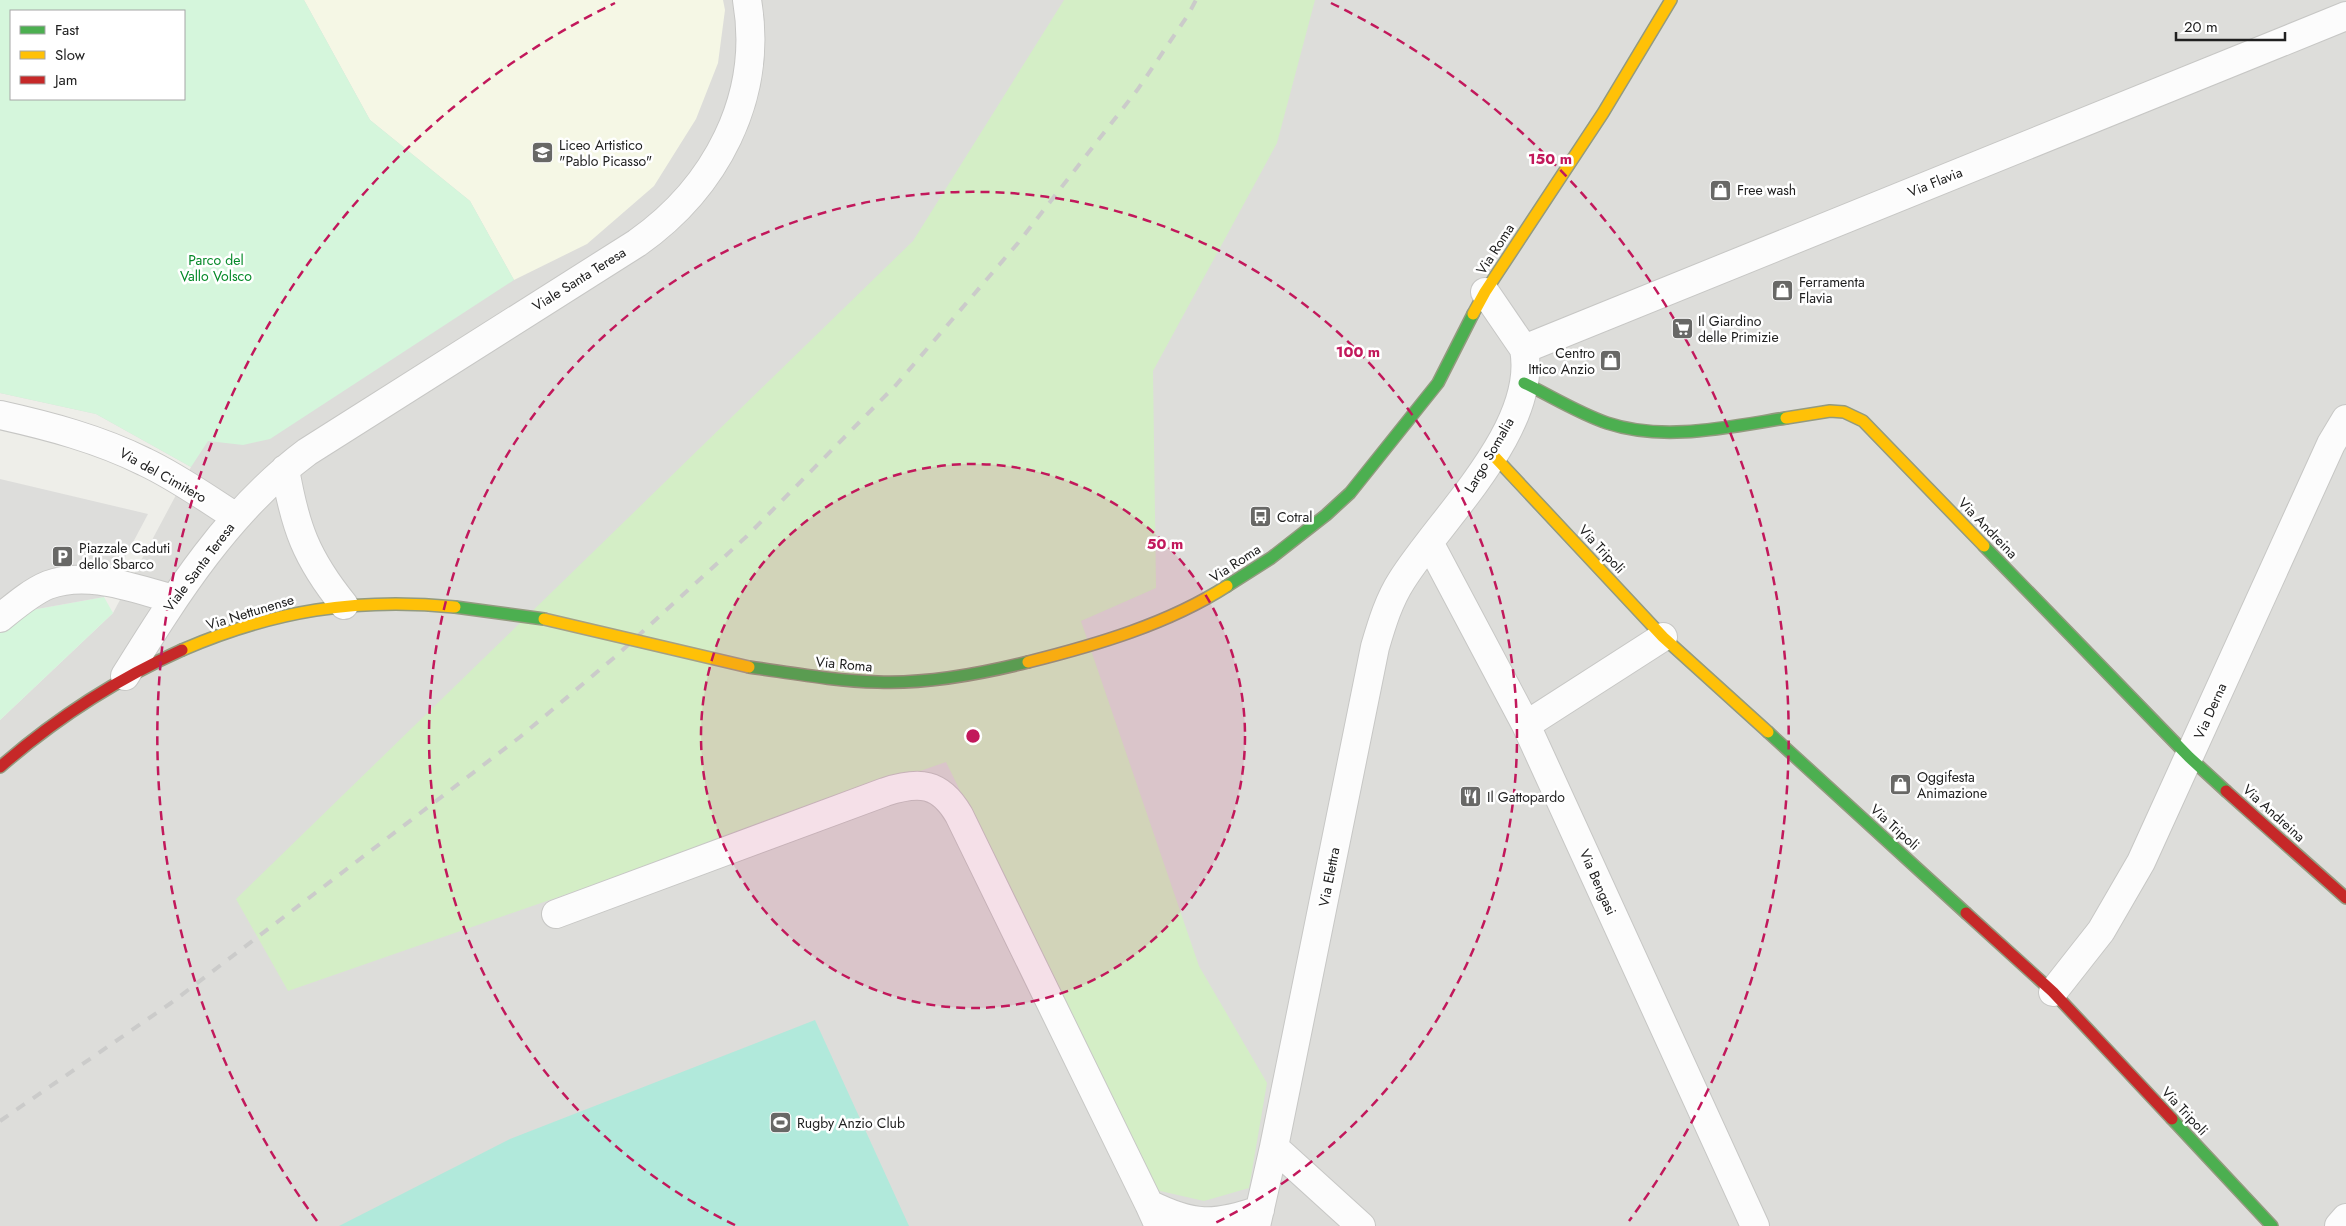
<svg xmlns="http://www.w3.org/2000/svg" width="2346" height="1226" viewBox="0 0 2346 1226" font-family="Jost,sans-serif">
	<rect width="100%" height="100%" fill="#eeeee9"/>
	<path fill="#ddddda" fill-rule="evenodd" d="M 0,0 L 2346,0 L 2346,1226 L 0,1226 L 0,720 L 113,613 L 191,467 L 96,414 L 0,393 ZM 11,11 L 184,11 L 184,99 L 11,99 Z"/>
	<path fill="#f5f7e5" d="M 304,0 L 723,0 L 725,10 L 718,63 L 696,119 L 654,186 L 587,244 L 514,280 L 470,201 L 370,120 Z"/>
	<path fill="#d4eec6" d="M 1064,0 L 1315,0 L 1277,143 L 1153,371 L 1156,588 L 1081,621 L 1199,966 L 1267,1083 L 1249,1188 L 1204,1201 L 1156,1190 L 946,762 L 288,991 L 236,899 L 913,241 Z"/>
	<path fill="#d5f6dc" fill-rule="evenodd" d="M 0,0 L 304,0 L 370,120 L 470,201 L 514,280 L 270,439 L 243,445 L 208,441 L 191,467 L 96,414 L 0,393 ZM 184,11 L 184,99 L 11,99 L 11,11 Z
		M 104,597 L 113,613 L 0,720 L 0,633 L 26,611 Z"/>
	<path fill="#b1e9db" d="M 815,1020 L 909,1226 L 339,1226 L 510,1139 Z"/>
	<path fill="#dddddb" d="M 0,479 L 148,514 L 104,597 L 26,611 L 0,633 Z"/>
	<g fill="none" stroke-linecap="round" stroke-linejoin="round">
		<defs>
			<path id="street" d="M 1524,349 L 2346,16
				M 0,415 C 49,426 99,439 145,462 C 177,477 206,498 236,517
				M 285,469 C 295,527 306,558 344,605
				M 1430,544 L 1526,725 L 1755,1226
				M 0,618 C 15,606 31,592 48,585 C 89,570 134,589 174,599
				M 125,676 C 176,594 228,511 307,452 L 637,243 C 715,188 764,98 747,0
				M 1526,725 L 1663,637
				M 556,914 L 885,792 C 919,781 940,782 959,815 L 1149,1204
				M 2053,992 L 2101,931 L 2141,862 L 2331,444 L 2346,419
				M 1274,1147 L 1375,647 C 1382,623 1389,600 1402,580 C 1441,518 1539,428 1524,349 L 1485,292
				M 1159,1226 L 1149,1204 C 1193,1226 1214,1226 1260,1210
				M 1256,1226 L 1274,1147 L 1361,1226
				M 2339,1226 L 2346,1218"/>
			<path id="fast" d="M 1524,383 C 1551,396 1578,413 1607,423 C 1664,442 1728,427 1786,418
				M 1984,546 L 2189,757 L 2226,791
				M 1227,586 L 1271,558 L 1326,515 L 1350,493 L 1438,383 L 1473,314
				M 455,607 L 544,619
				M 749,667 C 792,673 835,681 878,682 C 928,684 980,674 1028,662
				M 1768,732 L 1966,913
				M 2172,1119 L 2272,1226"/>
			<path id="slow" d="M 1473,314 L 1485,292 L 1603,113 L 1671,0
				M 1786,418 L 1830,411 L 1844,412 L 1863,421 L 1984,546
				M 1493,455 L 1663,637 L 1768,732
				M 182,650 C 272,611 357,597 455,607
				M 1028,662 C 1096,645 1168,624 1227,586"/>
			<path id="jam" d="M 0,767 C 55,719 115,680 182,650
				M 2226,791 L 2346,898
				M 1966,913 L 2053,992 L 2172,1119"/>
		</defs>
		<use href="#street" stroke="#c7c7c5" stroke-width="30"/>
		<use href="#fast" stroke="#939a7f" stroke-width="14"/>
		<use href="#slow" stroke="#939a7f" stroke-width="14"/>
		<use href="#jam" stroke="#939a7f" stroke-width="14"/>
		<use href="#street" stroke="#fcfcfc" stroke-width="28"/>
		<use href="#fast" stroke="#4caf50" stroke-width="11"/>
		<use href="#slow" stroke="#ffc107" stroke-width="11"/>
		<use href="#jam" stroke="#c62828" stroke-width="11"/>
		<path stroke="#cbcbca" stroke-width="4" stroke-dasharray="10 10" stroke-linecap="butt" d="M 0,1121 L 171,1003 L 520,737 L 616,656 L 747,536 L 896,385 L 1018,243 L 1138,89 L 1188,15 L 1196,0"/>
		<defs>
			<path id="slow-bridge" d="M 544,619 L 749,667"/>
		</defs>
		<use href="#slow-bridge" stroke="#a5a085" stroke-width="14" stroke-linecap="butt"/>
		<use href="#slow-bridge" stroke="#ffc107" stroke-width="11"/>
	</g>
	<circle cx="973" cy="736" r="272" fill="#c2185b" fill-opacity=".12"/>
	<g fill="none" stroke="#c2185b" stroke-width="2.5" stroke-dasharray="9 6">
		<circle cx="973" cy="736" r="272"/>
		<path d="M735 1225A544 544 0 1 1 1211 1225"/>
		<path d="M317 1221A816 816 0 0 1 615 3M1331 3A816 816 0 0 1 1629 1221"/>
	</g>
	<defs>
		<symbol id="school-square" viewBox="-11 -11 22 22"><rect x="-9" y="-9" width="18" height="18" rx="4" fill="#686866" stroke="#fff"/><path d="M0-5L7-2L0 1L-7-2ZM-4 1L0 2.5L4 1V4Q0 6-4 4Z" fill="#fff"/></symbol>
		<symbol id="shop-square" viewBox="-11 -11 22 22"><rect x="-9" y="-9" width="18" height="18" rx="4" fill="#686866" stroke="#fff"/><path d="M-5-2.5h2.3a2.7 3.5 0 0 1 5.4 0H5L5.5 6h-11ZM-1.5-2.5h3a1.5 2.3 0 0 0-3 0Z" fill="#fff"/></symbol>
		<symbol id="supermarket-square" viewBox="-11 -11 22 22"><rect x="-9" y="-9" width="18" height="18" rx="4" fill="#686866" stroke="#fff"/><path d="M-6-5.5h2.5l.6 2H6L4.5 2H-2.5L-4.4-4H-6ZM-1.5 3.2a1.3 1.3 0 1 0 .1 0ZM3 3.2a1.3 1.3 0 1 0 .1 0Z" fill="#fff"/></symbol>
		<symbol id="bus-square" viewBox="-11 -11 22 22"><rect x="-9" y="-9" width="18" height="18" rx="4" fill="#686866" stroke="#fff"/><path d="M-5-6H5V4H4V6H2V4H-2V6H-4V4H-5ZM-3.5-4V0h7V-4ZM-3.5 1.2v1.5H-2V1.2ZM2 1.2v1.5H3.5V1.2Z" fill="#fff"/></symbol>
		<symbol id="parking-square" viewBox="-11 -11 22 22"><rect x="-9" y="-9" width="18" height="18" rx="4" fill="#686866" stroke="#fff"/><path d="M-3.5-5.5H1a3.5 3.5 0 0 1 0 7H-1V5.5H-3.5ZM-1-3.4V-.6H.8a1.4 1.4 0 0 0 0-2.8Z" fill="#fff"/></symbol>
		<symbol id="restaurant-square" viewBox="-11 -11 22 22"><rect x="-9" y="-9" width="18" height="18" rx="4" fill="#686866" stroke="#fff"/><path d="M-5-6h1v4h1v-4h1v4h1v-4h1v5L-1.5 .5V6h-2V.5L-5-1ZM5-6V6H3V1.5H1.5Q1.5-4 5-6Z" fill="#fff"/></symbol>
		<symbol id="stadium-square" viewBox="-11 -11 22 22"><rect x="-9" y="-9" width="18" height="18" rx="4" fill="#686866" stroke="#fff"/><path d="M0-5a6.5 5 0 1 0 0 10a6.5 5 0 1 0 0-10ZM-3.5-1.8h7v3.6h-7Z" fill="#fff"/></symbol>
	</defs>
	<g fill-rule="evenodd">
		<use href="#school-square" x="530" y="140" width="25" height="25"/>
		<use href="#shop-square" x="1708" y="178" width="25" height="25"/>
		<use href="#shop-square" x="1770" y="278" width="25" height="25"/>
		<use href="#supermarket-square" x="1670" y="316" width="25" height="25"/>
		<use href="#shop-square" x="1598" y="348" width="25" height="25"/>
		<use href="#bus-square" x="1248" y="504" width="25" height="25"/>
		<use href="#parking-square" x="50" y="544" width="25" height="25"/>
		<use href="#shop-square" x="1888" y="772" width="25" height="25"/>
		<use href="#restaurant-square" x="1458" y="784" width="25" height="25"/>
		<use href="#stadium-square" x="768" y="1110" width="25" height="25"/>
	</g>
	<g text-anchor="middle" stroke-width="5" stroke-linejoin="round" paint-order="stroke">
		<g font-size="14" fill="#202020" stroke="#fff" text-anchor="start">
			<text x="559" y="150">Liceo Artistico<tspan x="559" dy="16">"Pablo Picasso"</tspan></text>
			<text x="1737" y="195">Free wash</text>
			<text x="1799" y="287">Ferramenta<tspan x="1799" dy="16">Flavia</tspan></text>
			<text x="1698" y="326">Il Giardino<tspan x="1698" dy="16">delle Primizie</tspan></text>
			<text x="1595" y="358" text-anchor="end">Centro<tspan x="1595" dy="16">Ittico Anzio</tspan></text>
			<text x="1277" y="522">Cotral</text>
			<text x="79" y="553">Piazzale Caduti<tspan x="79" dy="16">dello Sbarco</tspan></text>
			<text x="1917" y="782">Oggifesta<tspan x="1917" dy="16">Animazione</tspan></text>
			<text x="1487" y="802">Il Gattopardo</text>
			<text x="797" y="1128">Rugby Anzio Club</text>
		</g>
		<g font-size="14" fill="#202020" stroke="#fff">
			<text transform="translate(1935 182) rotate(-22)" y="5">Via Flavia</text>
			<text transform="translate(1495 249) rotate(-57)" y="5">Via Roma</text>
			<text transform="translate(579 279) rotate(-32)" y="5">Viale Santa Teresa</text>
			<text transform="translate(1489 455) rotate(-60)" y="5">Largo Somalia</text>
			<text transform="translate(163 475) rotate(29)" y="5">Via del Cimitero</text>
			<text transform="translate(1988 528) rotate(46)" y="5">Via Andreina</text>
			<text transform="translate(1602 549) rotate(47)" y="5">Via Tripoli</text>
			<text transform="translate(1235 563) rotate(-33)" y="5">Via Roma</text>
			<text transform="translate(199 567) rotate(-53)" y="5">Viale Santa Teresa</text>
			<text transform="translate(250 612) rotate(-17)" y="5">Via Nettunense</text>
			<text transform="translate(844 664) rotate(5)" y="5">Via Roma</text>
			<text transform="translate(2210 711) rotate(-66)" y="5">Via Derna</text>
			<text transform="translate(2274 813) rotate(42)" y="5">Via Andreina</text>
			<text transform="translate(1895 827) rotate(42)" y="5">Via Tripoli</text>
			<text transform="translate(1329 877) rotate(-79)" y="5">Via Elettra</text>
			<text transform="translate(1598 882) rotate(66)" y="5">Via Bengasi</text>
			<text transform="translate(2185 1111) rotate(47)" y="5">Via Tripoli</text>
		</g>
		<g font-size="14" fill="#048927" stroke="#fff">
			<text x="216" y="265">Parco del<tspan x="216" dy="16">Vallo Volsco</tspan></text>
		</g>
	</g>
	<circle cx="973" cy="736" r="8" fill="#c2185b" stroke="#fff" stroke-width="2.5"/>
	<g font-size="15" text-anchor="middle" font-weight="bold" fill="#c2185b" stroke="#fff" stroke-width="5" stroke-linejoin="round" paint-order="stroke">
		<text x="1550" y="164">150 m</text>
		<text x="1358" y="357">100 m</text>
		<text x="1165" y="549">50 m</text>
	</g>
	<rect x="10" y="10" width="175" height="90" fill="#ffffff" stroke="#a6a6a6"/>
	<rect x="20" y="26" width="25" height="8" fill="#4caf50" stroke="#a6a6a6"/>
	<text x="55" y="35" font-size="15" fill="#202020">Fast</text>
	<rect x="20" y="51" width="25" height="8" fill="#ffc107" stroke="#a6a6a6"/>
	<text x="55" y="60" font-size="15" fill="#202020">Slow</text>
	<rect x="20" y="76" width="25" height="8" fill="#c62828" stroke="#a6a6a6"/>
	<text x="55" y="85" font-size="15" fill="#202020">Jam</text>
	<path d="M2176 32v8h109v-8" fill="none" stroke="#202020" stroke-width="2.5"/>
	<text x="2184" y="32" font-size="15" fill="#202020" stroke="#ffffff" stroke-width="4" paint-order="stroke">20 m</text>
</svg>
